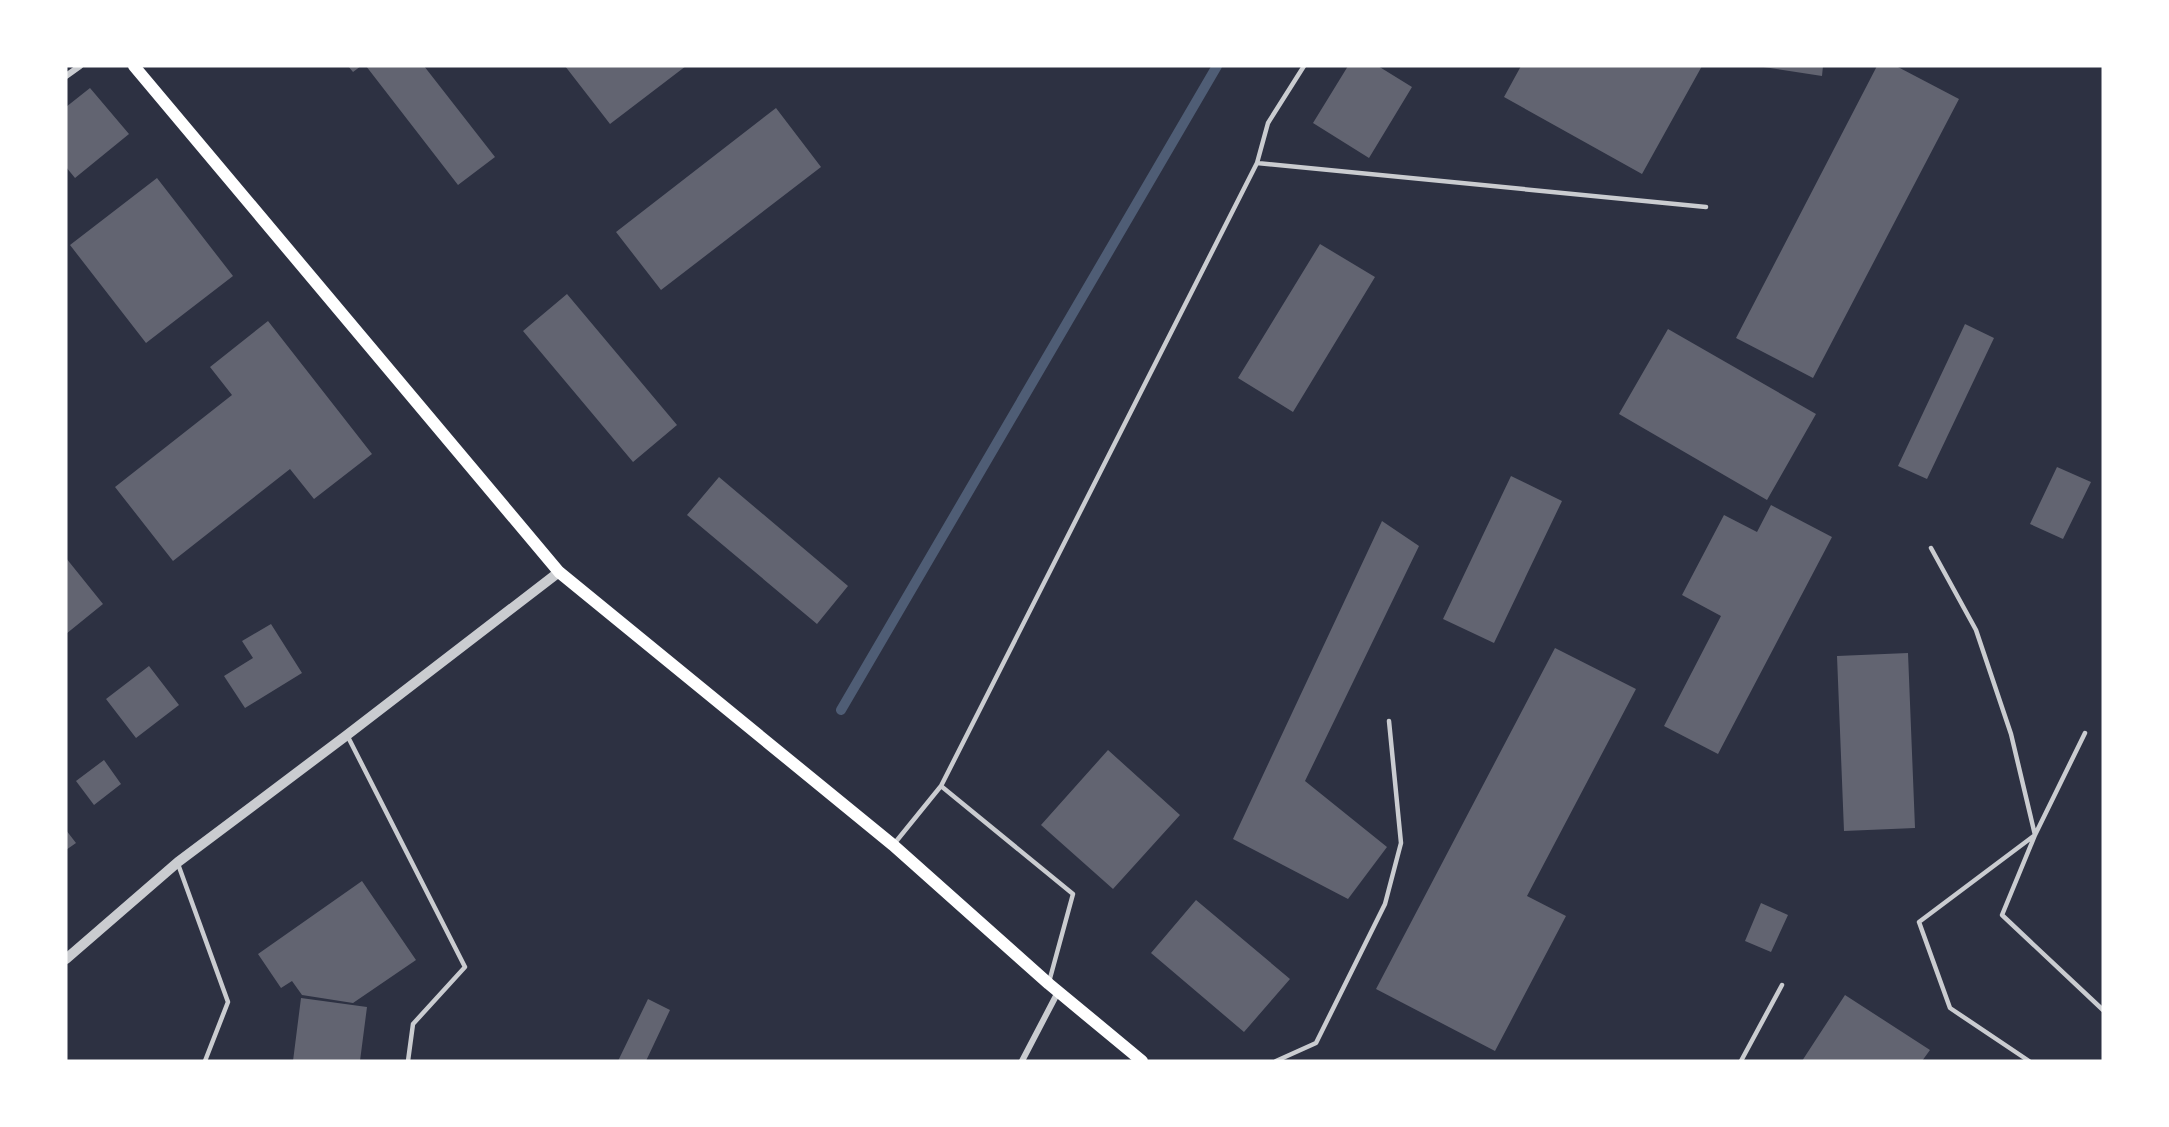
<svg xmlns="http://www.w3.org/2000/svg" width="2169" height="1127" viewBox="0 0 2169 1127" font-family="'Times New Roman',serif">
	<rect width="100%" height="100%" fill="#2d3142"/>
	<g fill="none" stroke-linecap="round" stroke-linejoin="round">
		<path stroke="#4f5d75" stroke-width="10" d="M 841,710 L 1217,66"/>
	</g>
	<path fill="#626471" d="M 348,66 L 361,66 L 353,72 Z
		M 366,66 L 424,66 L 495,157 L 458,185 Z
		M 565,66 L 686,66 L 610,124 Z
		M 1348,66 L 1378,66 L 1412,87 L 1369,158 L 1313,123 Z
		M 1521,66 L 1702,66 L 1642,174 L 1504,97 Z
		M 1757,66 L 1823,66 L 1822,76 Z
		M 1877,66 L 1896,66 L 1959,99 L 1813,378 L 1736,338 Z
		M 90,88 L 129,134 L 75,178 L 66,167 L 66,107 Z
		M 776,108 L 821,167 L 661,290 L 616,232 Z
		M 157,178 L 233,276 L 146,343 L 70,245 Z
		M 1320,244 L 1375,277 L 1293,412 L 1238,378 Z
		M 567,294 L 677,425 L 633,462 L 523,331 Z
		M 268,321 L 372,454 L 314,499 L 290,469 L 173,561 L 115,487 L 232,395 L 210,367 Z
		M 1965,324 L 1994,338 L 1927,479 L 1898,466 Z
		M 1668,329 L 1816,414 L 1767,500 L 1619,414 Z
		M 2057,467 L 2091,482 L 2063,539 L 2030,524 Z
		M 1511,476 L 1562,501 L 1494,643 L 1443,619 Z
		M 719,477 L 848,586 L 817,624 L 687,515 Z
		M 1771,505 L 1832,537 L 1718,754 L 1664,726 L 1721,616 L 1682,595 L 1724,515 L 1757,532 Z
		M 1382,521 L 1419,546 L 1305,781 L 1387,847 L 1348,899 L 1233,839 Z
		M 66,558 L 103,604 L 66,634 Z
		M 271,624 L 302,673 L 245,708 L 224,676 L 253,658 L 242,641 Z
		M 1555,648 L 1636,689 L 1527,896 L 1566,916 L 1495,1051 L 1376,989 Z
		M 1908,653 L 1915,828 L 1844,831 L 1837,656 Z
		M 149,666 L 179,705 L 136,738 L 106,699 Z
		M 1108,750 L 1180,815 L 1113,889 L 1041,825 Z
		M 104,760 L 121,784 L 94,805 L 76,781 Z
		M 66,830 L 76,843 L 66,850 Z
		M 362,881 L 416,960 L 353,1003 L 302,995 L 292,981 L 281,988 L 258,954 Z
		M 1196,900 L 1290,979 L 1244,1032 L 1151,953 Z
		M 1761,903 L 1788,915 L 1771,952 L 1745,941 Z
		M 1845,995 L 1930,1050 L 1922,1061 L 1802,1061 Z
		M 301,998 L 367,1007 L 360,1061 L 293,1061 Z
		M 648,999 L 670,1010 L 646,1061 L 618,1061 Z"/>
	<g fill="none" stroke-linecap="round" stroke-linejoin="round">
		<path stroke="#caccd0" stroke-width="4.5" d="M 1257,163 L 1268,123 L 1304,66
			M 1931,548 L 1976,630 L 2011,734 L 2035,835 L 1919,922 L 1950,1008 L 2029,1061
			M 2085,733 L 2035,835 L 2002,915 L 2103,1010
			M 347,735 L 465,967 L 413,1024 L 408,1061
			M 941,786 L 1073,894 L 1049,982
			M 894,844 L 941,786 L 1257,163 L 1706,207
			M 178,864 L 228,1002 L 205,1061
			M 1276,1061 L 1316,1043 L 1385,904 L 1401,843 L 1389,721
			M 1741,1061 L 1782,985"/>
		<path stroke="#caccd0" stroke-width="6" d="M 66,76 L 80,66
			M 1022,1061 L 1058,992"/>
		<path stroke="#caccd0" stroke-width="10" d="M 66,959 L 178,862 L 347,735 L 559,572"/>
		<path stroke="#fff" stroke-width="12" d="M 134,66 L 559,572 L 893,845 L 1049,984 L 1142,1061"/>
	</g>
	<rect width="2169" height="1127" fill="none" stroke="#ffffff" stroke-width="135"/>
</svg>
